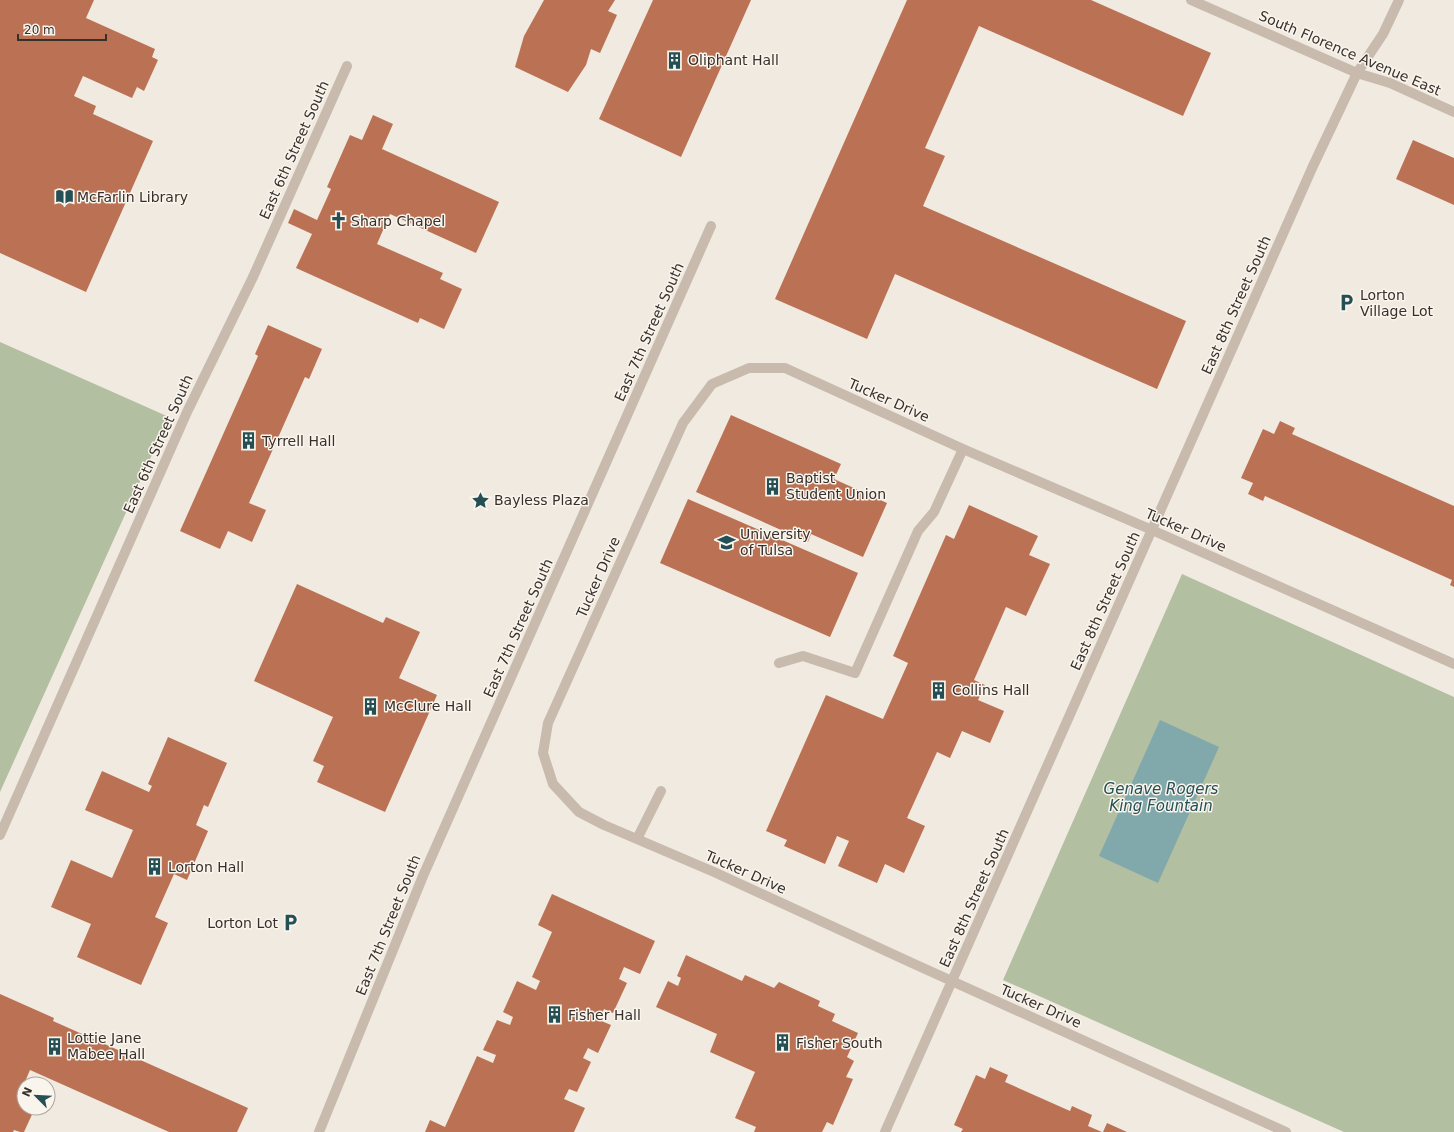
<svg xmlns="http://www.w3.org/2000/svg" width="1454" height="1132" viewBox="0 0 1454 1132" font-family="'DejaVu Sans',sans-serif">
	<rect width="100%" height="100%" fill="#f1eae0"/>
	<path fill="#b3bfa1" d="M 0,342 L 169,417 L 0,792 Z
		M 1182,574 L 1454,697 L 1454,1132 L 1344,1132 L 1003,980 Z"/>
	<path fill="#81a8ab" d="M 1160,720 L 1219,747 L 1158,883 L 1099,856 Z"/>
	<path fill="#bb7254" d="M 0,0 L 94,0 L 86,18 L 155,49 L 152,57 L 158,60 L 144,91 L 137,87 L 132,98 L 83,76 L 74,96 L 96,106 L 93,114 L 153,141 L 86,292 L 0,253 Z
		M 544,0 L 615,0 L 608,11 L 617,15 L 600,53 L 591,49 L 586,65 L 568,92 L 515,67 L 524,36 Z
		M 653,0 L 751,0 L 681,157 L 599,119 Z
		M 907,0 L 1091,0 L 1211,53 L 1183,116 L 979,26 L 925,148 L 945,156 L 923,206 L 1186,321 L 1157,389 L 895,274 L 867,339 L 775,299 Z
		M 373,115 L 393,124 L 382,149 L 499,202 L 476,253 L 390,214 L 377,244 L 443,273 L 440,279 L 462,289 L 444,329 L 420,318 L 418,323 L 296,268 L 312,234 L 288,223 L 294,209 L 317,220 L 331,189 L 327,187 L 350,135 L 362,140 Z
		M 1413,140 L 1454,158 L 1454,205 L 1396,179 Z
		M 268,325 L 322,349 L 309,379 L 305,377 L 249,503 L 266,510 L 252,542 L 228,531 L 220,549 L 180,531 L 258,356 L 255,354 Z
		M 731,415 L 841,464 L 834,479 L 887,503 L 863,557 L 811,534 L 808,542 L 696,492 Z
		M 1280,421 L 1295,428 L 1292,434 L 1454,506 L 1454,587 L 1450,585 L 1452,580 L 1265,496 L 1263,501 L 1248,494 L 1253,483 L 1241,478 L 1263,429 L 1274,434 Z
		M 688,499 L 858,573 L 830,637 L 660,563 Z
		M 969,505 L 1038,536 L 1029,555 L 1050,564 L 1026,616 L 1006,607 L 974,680 L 985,685 L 978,700 L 1004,711 L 990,743 L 962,731 L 950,758 L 937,752 L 907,818 L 925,826 L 904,873 L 885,864 L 877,883 L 838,866 L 849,841 L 837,836 L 825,864 L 784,846 L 787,840 L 766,831 L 826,695 L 883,719 L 908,663 L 893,656 L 946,535 L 954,539 Z
		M 297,584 L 383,623 L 386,617 L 420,632 L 399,678 L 437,695 L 385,812 L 317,782 L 324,766 L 313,761 L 333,717 L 254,681 Z
		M 168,737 L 227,763 L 208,807 L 204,805 L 196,825 L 208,831 L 187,880 L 174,874 L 155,917 L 168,923 L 141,985 L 77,957 L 91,924 L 51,907 L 71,860 L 112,878 L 133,830 L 85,810 L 102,771 L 149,792 L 152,786 L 148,784 Z
		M 552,894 L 655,941 L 640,974 L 624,967 L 619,979 L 627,983 L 613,1013 L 604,1009 L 599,1020 L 611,1025 L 598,1053 L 588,1048 L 583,1058 L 591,1062 L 577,1092 L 569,1089 L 564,1099 L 585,1108 L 574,1132 L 425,1132 L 430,1120 L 445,1127 L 477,1056 L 493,1063 L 496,1055 L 483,1050 L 497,1020 L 510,1025 L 513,1017 L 503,1012 L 517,981 L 536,990 L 540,981 L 532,977 L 552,932 L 538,925 Z
		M 686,955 L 742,981 L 745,975 L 774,988 L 779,982 L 820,1001 L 818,1006 L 835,1014 L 832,1021 L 858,1033 L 847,1057 L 854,1061 L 846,1077 L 853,1079 L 833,1125 L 827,1122 L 822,1132 L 754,1132 L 756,1127 L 735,1118 L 755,1072 L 710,1052 L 717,1034 L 656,1007 L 668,981 L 678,986 L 681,978 L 677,976 Z
		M 0,994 L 54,1018 L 53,1021 L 248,1108 L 237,1132 L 169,1132 L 30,1070 L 24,1084 L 24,1108 L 35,1108 L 24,1132 L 20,1132 L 14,1130 L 13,1132 L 0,1132 Z
		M 990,1067 L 1008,1075 L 1005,1082 L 1070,1111 L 1072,1106 L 1092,1115 L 1088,1126 L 1102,1132 L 961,1132 L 963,1129 L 954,1125 L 976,1075 L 985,1079 Z
		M 1107,1123 L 1127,1132 L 1103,1132 Z"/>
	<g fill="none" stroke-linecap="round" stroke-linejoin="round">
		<path stroke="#c8bbad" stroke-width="10" d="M 1191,0 L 1357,73 L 1390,83 L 1454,112
			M 779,663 L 803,656 L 855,673 L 918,531 L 934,512 L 963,449
			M 0,835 L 187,412 L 253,277 L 347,66
			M 637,839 L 661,791
			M 319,1132 L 423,876 L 711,226
			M 885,1132 L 1313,166 L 1357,73 L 1383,34 L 1399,0
			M 1286,1132 L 912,963 L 714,872 L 604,825 L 579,812 L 553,784 L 543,753 L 548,723 L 683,423 L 712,384 L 749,368 L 785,368 L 963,449 L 1152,530 L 1454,664"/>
	</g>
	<defs>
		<symbol id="building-bare" viewBox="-9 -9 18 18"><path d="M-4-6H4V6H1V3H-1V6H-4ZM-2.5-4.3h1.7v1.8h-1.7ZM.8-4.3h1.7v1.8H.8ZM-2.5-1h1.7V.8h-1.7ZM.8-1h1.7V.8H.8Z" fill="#244f55" stroke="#f9f4ec" stroke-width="2.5" paint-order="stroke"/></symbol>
		<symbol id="library-bare" viewBox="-9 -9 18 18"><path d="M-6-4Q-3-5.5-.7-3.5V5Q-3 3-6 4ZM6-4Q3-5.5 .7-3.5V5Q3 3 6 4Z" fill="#244f55" stroke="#f9f4ec" stroke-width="2.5" paint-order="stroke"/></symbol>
		<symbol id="church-bare" viewBox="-9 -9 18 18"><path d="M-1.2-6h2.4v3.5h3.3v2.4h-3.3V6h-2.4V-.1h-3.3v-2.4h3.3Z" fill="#244f55" stroke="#f9f4ec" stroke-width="2.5" paint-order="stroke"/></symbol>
		<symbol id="parking-bare" viewBox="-9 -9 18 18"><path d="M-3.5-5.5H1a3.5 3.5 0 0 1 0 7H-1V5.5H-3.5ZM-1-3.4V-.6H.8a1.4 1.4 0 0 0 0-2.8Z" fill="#244f55" stroke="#f9f4ec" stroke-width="2.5" paint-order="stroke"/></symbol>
		<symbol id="sight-bare" viewBox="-9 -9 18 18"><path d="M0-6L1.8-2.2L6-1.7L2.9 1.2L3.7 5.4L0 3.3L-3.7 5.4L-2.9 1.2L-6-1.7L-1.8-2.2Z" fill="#244f55" stroke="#f9f4ec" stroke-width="2.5" paint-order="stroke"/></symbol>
		<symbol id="university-bare" viewBox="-9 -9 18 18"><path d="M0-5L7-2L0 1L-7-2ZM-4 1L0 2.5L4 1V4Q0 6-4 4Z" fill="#244f55" stroke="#f9f4ec" stroke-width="2.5" paint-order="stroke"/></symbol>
	</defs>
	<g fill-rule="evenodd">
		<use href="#building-bare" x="662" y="48" width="25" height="25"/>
		<use href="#library-bare" x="52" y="184" width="25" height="25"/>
		<use href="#church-bare" x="326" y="208" width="25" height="25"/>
		<use href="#parking-bare" x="1334" y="290" width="25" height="25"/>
		<use href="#building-bare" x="236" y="428" width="25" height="25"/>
		<use href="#building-bare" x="760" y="474" width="25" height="25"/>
		<use href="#sight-bare" x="468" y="488" width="25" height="25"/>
		<use href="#university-bare" x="714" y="530" width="25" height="25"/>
		<use href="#building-bare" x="926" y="678" width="25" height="25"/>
		<use href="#building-bare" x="358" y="694" width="25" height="25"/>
		<use href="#building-bare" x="142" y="854" width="25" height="25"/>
		<use href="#parking-bare" x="278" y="910" width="25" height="25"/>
		<use href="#building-bare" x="542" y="1002" width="25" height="25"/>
		<use href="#building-bare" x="770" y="1030" width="25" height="25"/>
		<use href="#building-bare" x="42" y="1034" width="25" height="25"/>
	</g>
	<g text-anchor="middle" stroke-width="3" stroke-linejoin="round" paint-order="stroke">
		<g font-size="14" fill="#372f2b" stroke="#f9f4ec">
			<text transform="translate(1350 53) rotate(23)" y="5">South Florence Avenue East</text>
			<text transform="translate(294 150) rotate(-66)" y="5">East 6th Street South</text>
			<text transform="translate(1236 305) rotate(-66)" y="5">East 8th Street South</text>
			<text transform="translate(649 332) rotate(-66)" y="5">East 7th Street South</text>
			<text transform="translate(889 400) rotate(24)" y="5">Tucker Drive</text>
			<text transform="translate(158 444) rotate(-66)" y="5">East 6th Street South</text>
			<text transform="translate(1186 530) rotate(24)" y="5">Tucker Drive</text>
			<text transform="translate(598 577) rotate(-66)" y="5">Tucker Drive</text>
			<text transform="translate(1105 601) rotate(-66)" y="5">East 8th Street South</text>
			<text transform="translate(518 628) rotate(-66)" y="5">East 7th Street South</text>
			<text transform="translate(746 872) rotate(24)" y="5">Tucker Drive</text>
			<text transform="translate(974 898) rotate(-66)" y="5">East 8th Street South</text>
			<text transform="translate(388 925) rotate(-68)" y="5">East 7th Street South</text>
			<text transform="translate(1041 1006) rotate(24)" y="5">Tucker Drive</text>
		</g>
		<g font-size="14" fill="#372f2b" stroke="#f9f4ec" text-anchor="start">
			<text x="688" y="65">Oliphant Hall</text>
			<text x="77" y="202">McFarlin Library</text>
			<text x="351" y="226">Sharp Chapel</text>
			<text x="1360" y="300">Lorton<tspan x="1360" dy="16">Village Lot</tspan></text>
			<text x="262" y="446">Tyrrell Hall</text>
			<text x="786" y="483">Baptist<tspan x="786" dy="16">Student Union</tspan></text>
			<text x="494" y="505">Bayless Plaza</text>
			<text x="740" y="539">University<tspan x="740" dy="16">of Tulsa</tspan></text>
			<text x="952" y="695">Collins Hall</text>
			<text x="384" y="711">McClure Hall</text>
			<text x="168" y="872">Lorton Hall</text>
			<text x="278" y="928" text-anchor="end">Lorton Lot</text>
			<text x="568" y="1020">Fisher Hall</text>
			<text x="67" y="1043">Lottie Jane<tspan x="67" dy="16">Mabee Hall</tspan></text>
			<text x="796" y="1048">Fisher South</text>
		</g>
		<g font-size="15" font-style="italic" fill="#244f55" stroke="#f9f4ec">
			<text x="1161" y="794">Genave Rogers<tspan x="1161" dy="17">King Fountain</tspan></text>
		</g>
	</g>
	<g transform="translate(36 1096) rotate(294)"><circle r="19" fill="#f9f4ec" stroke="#aba59f"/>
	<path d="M0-3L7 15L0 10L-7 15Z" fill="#244f55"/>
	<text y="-6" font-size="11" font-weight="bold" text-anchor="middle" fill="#372f2b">N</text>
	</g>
	<path d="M18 34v6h88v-6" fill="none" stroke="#372f2b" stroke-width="2"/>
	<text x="24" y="34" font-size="12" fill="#372f2b" stroke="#f9f4ec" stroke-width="3" paint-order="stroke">20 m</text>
</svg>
